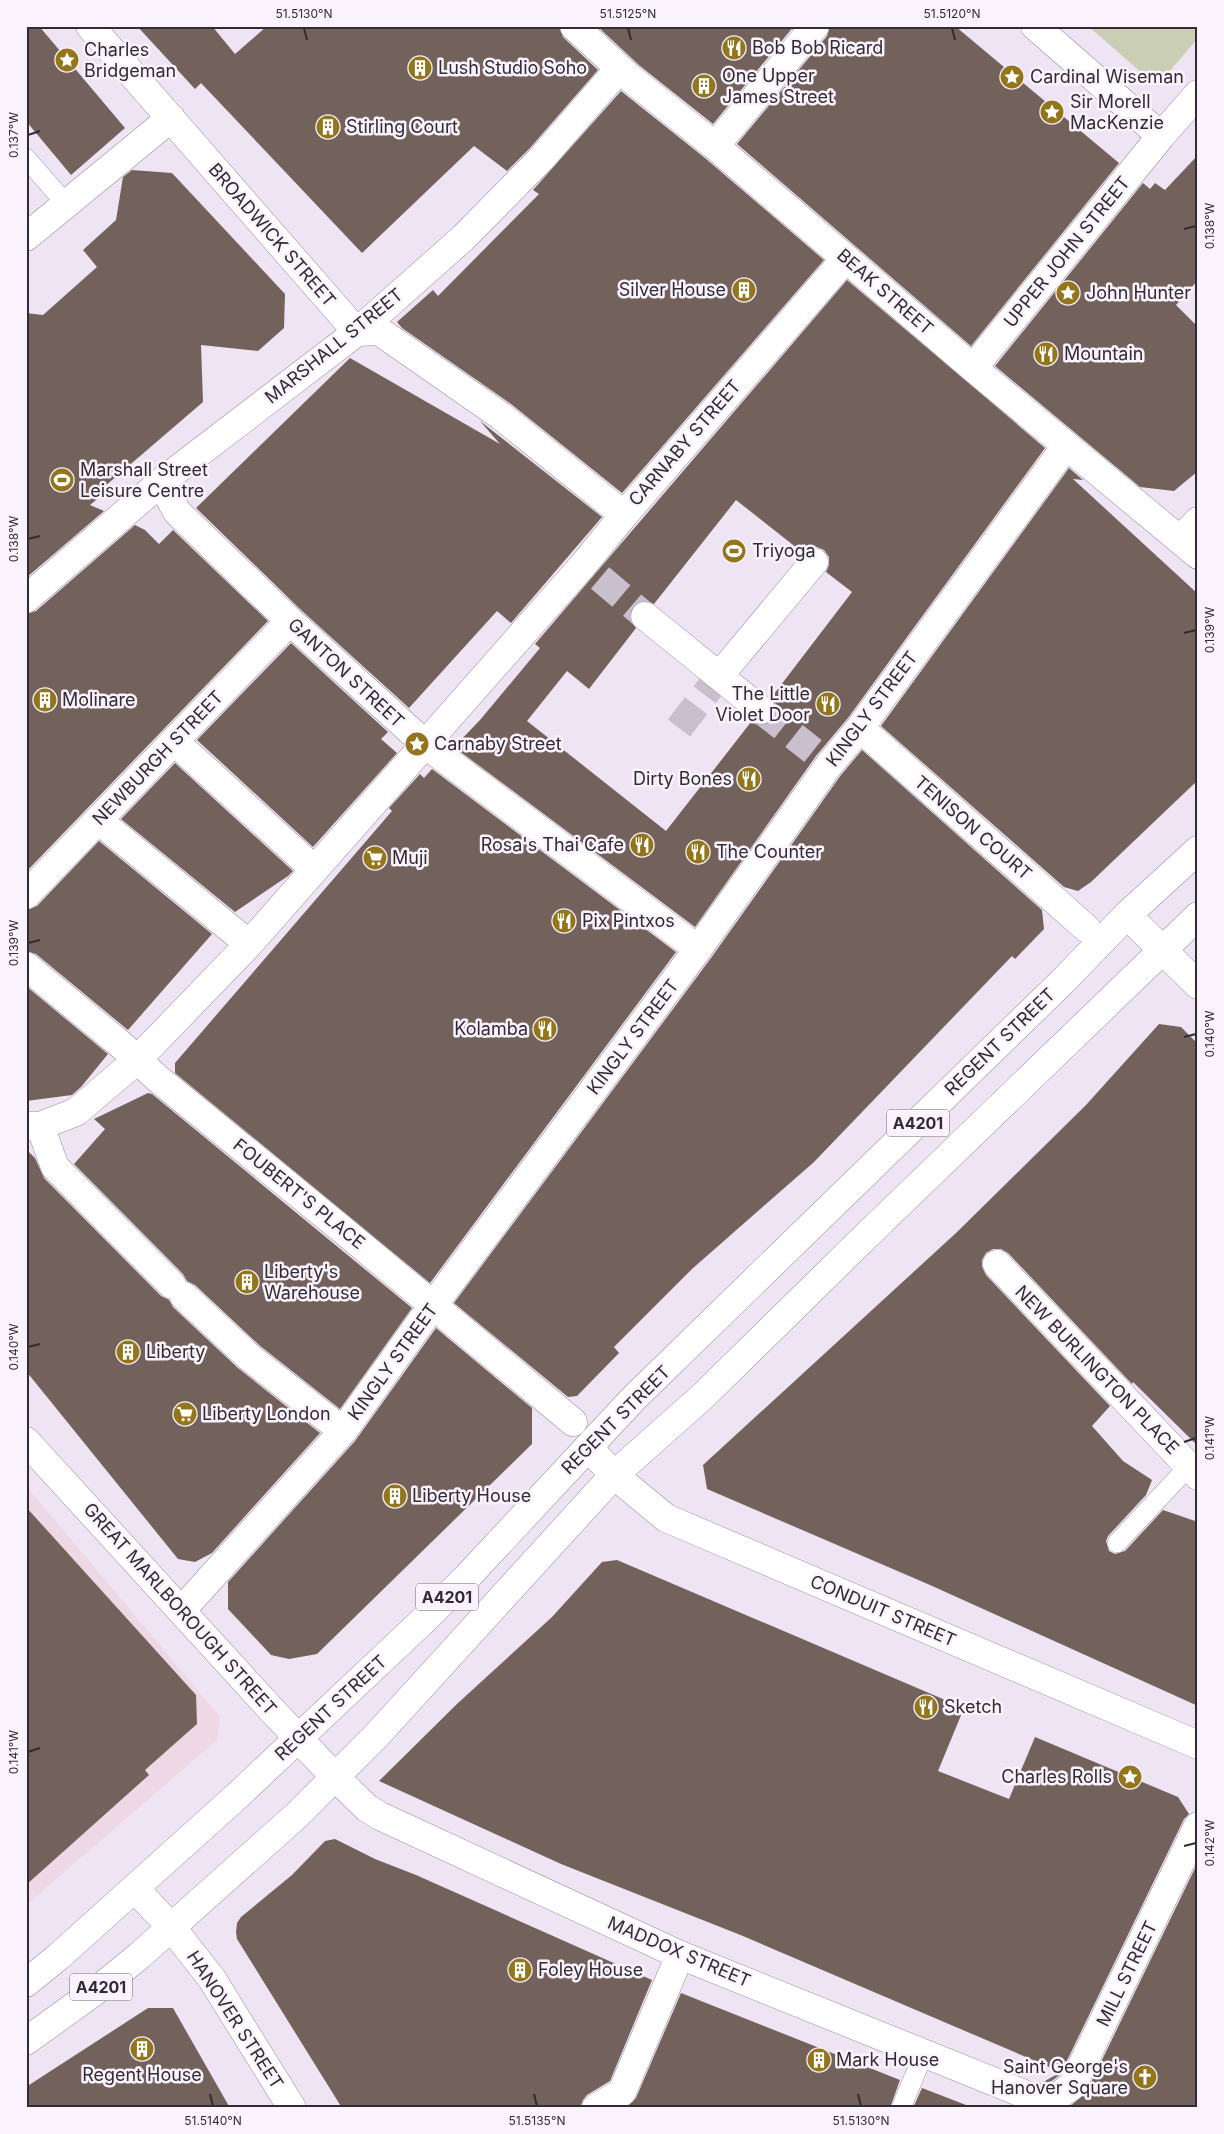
<svg xmlns="http://www.w3.org/2000/svg" width="1224" height="2134" viewBox="0 0 1224 2134" font-family="Inter,sans-serif">
	<rect width="100%" height="100%" fill="#efe4f4"/>
	<path fill="#eed8e5" d="M 26,1486 L 220,1717 L 217,1740 L 26,1905 Z"/>
	<path fill="#caceb4" d="M 1088,26 L 1198,26 L 1198,38 L 1157,86 Z"/>
	<path fill="#72625b" fill-rule="evenodd" d="M 26,26 L 39,26 L 125,128 L 71,175 L 26,121 Z
		M 137,26 L 212,26 L 235,54 L 267,26 L 559,26 L 563,37 L 598,70 L 530,148 L 507,171 L 474,146 L 362,253 L 201,83 L 195,89 Z
		M 597,26 L 794,26 L 713,124 L 640,66 Z
		M 830,26 L 955,26 L 1119,163 L 971,346 L 737,144 L 827,36 Z
		M 621,91 L 705,158 L 824,260 L 622,493 L 511,404 L 402,328 L 397,322 L 433,290 L 438,296 L 539,194 L 533,190 Z
		M 1198,155 L 1198,280 L 1176,305 L 1198,327 L 1198,471 L 1174,491 L 1140,487 L 995,366 L 1143,183 L 1150,189 L 1155,183 L 1165,190 Z
		M 132,170 L 172,173 L 285,294 L 284,328 L 258,351 L 201,345 L 203,402 L 104,487 L 107,491 L 90,505 L 104,511 L 26,578 L 26,313 L 43,315 L 97,267 L 83,250 L 116,220 L 123,177 Z
		M 847,280 L 1045,448 L 848,718 L 816,756 L 695,927 L 454,747 L 480,720 L 540,648 L 535,644 ZM 736,500 L 802,552 L 809,547 L 817,547 L 824,550 L 829,557 L 829,565 L 826,572 L 852,592 L 771,698 L 776,705 L 776,712 L 773,719 L 766,725 L 758,725 L 751,722 L 666,831 L 527,721 L 567,671 L 589,689 L 636,628 L 630,621 L 630,614 L 633,607 L 640,601 L 647,601 L 654,604 Z
		M 350,358 L 500,444 L 480,421 L 602,517 L 511,623 L 497,611 L 409,708 L 301,610 L 196,508 Z
		M 1069,468 L 1083,480 L 1073,479 L 1198,594 L 1198,780 L 1091,882 L 1078,891 L 1064,887 L 881,726 Z
		M 135,525 L 145,530 L 159,544 L 173,530 L 268,621 L 26,872 L 26,614 L 36,611 Z
		M 291,643 L 388,732 L 381,739 L 397,753 L 313,847 L 197,740 Z
		M 862,750 L 1042,910 L 1044,929 L 1015,959 L 1012,956 L 814,1162 L 692,1269 L 614,1347 L 619,1353 L 577,1396 L 568,1397 L 454,1303 L 711,958 L 841,775 Z
		M 175,763 L 293,871 L 288,876 L 235,912 L 121,819 Z
		M 432,769 L 676,952 L 430,1283 L 175,1073 L 175,1063 L 392,811 L 389,808 L 420,774 L 424,778 Z
		M 99,841 L 212,934 L 128,1030 L 36,954 L 26,951 L 26,910 L 37,906 Z
		M 26,986 L 108,1054 L 81,1087 L 72,1095 L 26,1101 Z
		M 1159,1024 L 1181,1027 L 1198,1044 L 1198,1446 L 1133,1382 L 1132,1384 L 1008,1253 L 1001,1249 L 993,1249 L 986,1253 L 982,1260 L 982,1267 L 986,1275 L 1110,1406 L 1092,1426 L 1123,1461 L 1152,1480 L 1146,1495 L 1108,1536 L 1106,1541 L 1109,1551 L 1115,1554 L 1125,1551 L 1163,1510 L 1198,1522 L 1198,1706 L 930,1585 L 707,1489 L 703,1465 L 956,1233 L 1086,1105 Z
		M 148,1093 L 152,1094 L 412,1308 L 340,1409 L 259,1345 L 195,1285 L 187,1281 L 183,1274 L 74,1164 L 105,1129 L 94,1119 Z
		M 26,1149 L 35,1158 L 44,1178 L 161,1296 L 169,1300 L 173,1307 L 238,1368 L 320,1433 L 212,1553 L 195,1562 L 178,1559 L 26,1371 Z
		M 436,1328 L 532,1408 L 532,1444 L 317,1654 L 289,1659 L 271,1655 L 228,1609 L 228,1582 L 355,1441 Z
		M 26,1507 L 196,1695 L 197,1724 L 145,1770 L 149,1775 L 26,1885 Z
		M 617,1560 L 964,1708 L 938,1771 L 1009,1799 L 1035,1737 L 1178,1797 L 1189,1814 L 1184,1819 L 1060,2075 L 1039,2090 L 1036,2086 L 1061,2072 L 743,1936 L 561,1864 L 379,1781 L 458,1703 L 552,1617 L 602,1562 Z
		M 335,1839 L 375,1859 L 416,1875 L 652,1980 L 610,2081 L 587,2095 L 583,2100 L 580,2108 L 342,2108 L 260,1976 L 237,1939 L 236,1932 L 237,1923 L 241,1917 L 292,1875 L 325,1841 Z
		M 1198,1862 L 1198,2108 L 1068,2108 L 1086,2093 Z
		M 681,1993 L 900,2080 L 890,2108 L 626,2108 L 636,2098 Z
		M 148,2008 L 173,2008 L 230,2108 L 26,2108 L 26,2087 Z
		M 922,2088 L 966,2105 L 966,2108 L 913,2108 Z"/>
	<g fill="none" stroke-linecap="round" stroke-linejoin="round">
		<path stroke="#c9bfcd" stroke-width="28" stroke-dasharray="28 14" stroke-linecap="butt" d="M 600,578 L 645,616
			M 761,710 L 813,751
			M 679,728 L 719,676"/>
		<defs>
			<path id="lane" d="M 26,158 L 66,204
				M 1117,1543 L 1189,1466
				M 901,2108 L 924,2053"/>
			<path id="street" d="M 90,26 L 357,332
				M 574,26 L 630,78 L 715,146 L 973,368 L 1198,555
				M 1035,26 L 1161,136
				M 715,146 L 815,26
				M 26,237 L 171,118
				M 357,332 L 379,331 L 501,416 L 624,515
				M 973,368 L 1161,136 L 1198,94
				M 161,482 L 177,512 L 290,621 L 426,745 L 698,949
				M 1180,540 L 1198,521
				M 26,599 L 161,482 L 357,332 L 463,238 L 541,159 L 619,69
				M 645,616 L 761,710
				M 719,676 L 814,562
				M 860,728 L 1086,928
				M 174,741 L 314,869
				M 98,820 L 249,944
				M 26,895 L 290,621
				M 1127,915 L 1198,985
				M 26,966 L 119,1043 L 157,1078 L 344,1231 L 573,1422
				M 26,1126 L 40,1126 L 76,1112 L 137,1060 L 249,944 L 584,564 L 624,515 L 846,258
				M 40,1126 L 55,1167 L 172,1285
				M 997,1264 L 1198,1476
				M 184,1296 L 249,1357 L 343,1431
				M 181,1611 L 343,1431 L 423,1319 L 698,949 L 829,765 L 860,728 L 1066,446
				M 596,2108 L 622,2092 L 680,1955
				M 1040,2108 L 1072,2086 L 1198,1826"/>
			<path id="secondary" d="M 26,1441 L 268,1706 L 335,1777 L 367,1808 L 380,1816 L 680,1955 L 1022,2093 L 1032,2108
				M 588,1447 L 614,1475 L 666,1518 L 1198,1745
				M 135,1889 L 172,1928 L 212,1979 L 292,2108"/>
			<path id="primary" d="M 26,1983 L 58,1957 L 237,1796 L 427,1617 L 468,1576 L 634,1398 L 1063,981 L 1127,915 L 1198,850
				M 26,2041 L 101,1987 L 139,1956 L 297,1815 L 377,1735 L 614,1475 L 703,1396 L 863,1239 L 1198,916"/>
		</defs>
		<use href="#lane" stroke="#988e9d" stroke-width="20"/>
		<use href="#street" stroke="#988e9d" stroke-width="29"/>
		<use href="#secondary" stroke="#988e9d" stroke-width="29"/>
		<use href="#primary" stroke="#988e9d" stroke-width="29"/>
		<use href="#lane" stroke="#fff" stroke-width="19"/>
		<use href="#street" stroke="#fff" stroke-width="28"/>
		<use href="#secondary" stroke="#fff" stroke-width="28"/>
		<use href="#primary" stroke="#fff" stroke-width="28"/>
	</g>
	<path fill="none" stroke="#302c32" stroke-width="2" d="M 304,28 L 307,40M 628,28 L 631,40M 952,28 L 955,40M 28,135 L 40,131M 1184,229 L 1196,226M 28,539 L 40,536M 1184,633 L 1196,630M 28,943 L 40,940M 1184,1037 L 1196,1034M 28,1347 L 40,1344M 1184,1442 L 1196,1438M 28,1752 L 40,1748M 1184,1846 L 1196,1843M 210,2094 L 213,2106M 534,2094 L 537,2106M 858,2094 L 861,2106"/>
	<defs>
		<symbol id="restaurant-disc" viewBox="-11 -11 22 22"><circle r="9.5" fill="#93761c" stroke="#faf3fd"/><path d="M-5-6h1v4h1v-4h1v4h1v-4h1v5L-1.5 .5V6h-2V.5L-5-1ZM5-6V6H3V1.5H1.5Q1.5-4 5-6Z" fill="#fff"/></symbol>
		<symbol id="sight-disc" viewBox="-11 -11 22 22"><circle r="9.5" fill="#93761c" stroke="#faf3fd"/><path d="M0-6L1.8-2.2L6-1.7L2.9 1.2L3.7 5.4L0 3.3L-3.7 5.4L-2.9 1.2L-6-1.7L-1.8-2.2Z" fill="#fff"/></symbol>
		<symbol id="building-disc" viewBox="-11 -11 22 22"><circle r="9.5" fill="#93761c" stroke="#faf3fd"/><path d="M-4-6H4V6H1V3H-1V6H-4ZM-2.5-4.3h1.7v1.8h-1.7ZM.8-4.3h1.7v1.8H.8ZM-2.5-1h1.7V.8h-1.7ZM.8-1h1.7V.8H.8Z" fill="#fff"/></symbol>
		<symbol id="stadium-disc" viewBox="-11 -11 22 22"><circle r="9.5" fill="#93761c" stroke="#faf3fd"/><path d="M0-5a6.5 5 0 1 0 0 10a6.5 5 0 1 0 0-10ZM-3.5-1.8h7v3.6h-7Z" fill="#fff"/></symbol>
		<symbol id="supermarket-disc" viewBox="-11 -11 22 22"><circle r="9.5" fill="#93761c" stroke="#faf3fd"/><path d="M-6-5.5h2.5l.6 2H6L4.5 2H-2.5L-4.4-4H-6ZM-1.5 3.2a1.3 1.3 0 1 0 .1 0ZM3 3.2a1.3 1.3 0 1 0 .1 0Z" fill="#fff"/></symbol>
		<symbol id="church-disc" viewBox="-11 -11 22 22"><circle r="9.5" fill="#93761c" stroke="#faf3fd"/><path d="M-1.2-6h2.4v3.5h3.3v2.4h-3.3V6h-2.4V-.1h-3.3v-2.4h3.3Z" fill="#fff"/></symbol>
	</defs>
	<g fill-rule="evenodd">
		<use href="#restaurant-disc" x="720" y="34" width="28" height="28"/>
		<use href="#sight-disc" x="53" y="46" width="28" height="28"/>
		<use href="#building-disc" x="406" y="54" width="28" height="28"/>
		<use href="#sight-disc" x="998" y="63" width="28" height="28"/>
		<use href="#building-disc" x="690" y="72" width="28" height="28"/>
		<use href="#sight-disc" x="1038" y="98" width="28" height="28"/>
		<use href="#building-disc" x="314" y="113" width="28" height="28"/>
		<use href="#building-disc" x="730" y="276" width="28" height="28"/>
		<use href="#sight-disc" x="1054" y="279" width="28" height="28"/>
		<use href="#restaurant-disc" x="1032" y="340" width="28" height="28"/>
		<use href="#stadium-disc" x="48" y="466" width="28" height="28"/>
		<use href="#stadium-disc" x="720" y="537" width="28" height="28"/>
		<use href="#building-disc" x="31" y="686" width="28" height="28"/>
		<use href="#restaurant-disc" x="814" y="690" width="28" height="28"/>
		<use href="#sight-disc" x="403" y="730" width="28" height="28"/>
		<use href="#restaurant-disc" x="735" y="765" width="28" height="28"/>
		<use href="#restaurant-disc" x="628" y="831" width="28" height="28"/>
		<use href="#restaurant-disc" x="684" y="838" width="28" height="28"/>
		<use href="#supermarket-disc" x="361" y="844" width="28" height="28"/>
		<use href="#restaurant-disc" x="550" y="907" width="28" height="28"/>
		<use href="#restaurant-disc" x="531" y="1015" width="28" height="28"/>
		<use href="#building-disc" x="233" y="1268" width="28" height="28"/>
		<use href="#building-disc" x="114" y="1338" width="28" height="28"/>
		<use href="#supermarket-disc" x="171" y="1400" width="28" height="28"/>
		<use href="#building-disc" x="381" y="1482" width="28" height="28"/>
		<use href="#restaurant-disc" x="912" y="1693" width="28" height="28"/>
		<use href="#sight-disc" x="1116" y="1763" width="28" height="28"/>
		<use href="#building-disc" x="506" y="1956" width="28" height="28"/>
		<use href="#building-disc" x="128" y="2035" width="28" height="28"/>
		<use href="#building-disc" x="805" y="2046" width="28" height="28"/>
		<use href="#church-disc" x="1131" y="2063" width="28" height="28"/>
	</g>
	<g text-anchor="middle" stroke-width="5" stroke-linejoin="round" paint-order="stroke">
		<g fill="#faf3fd" stroke="#6d686f" stroke-width="1">
			<rect x="887" y="1109.5" width="62" height="27" rx="4"/>
			<rect x="416" y="1583.5" width="62" height="27" rx="4"/>
			<rect x="70" y="1973.5" width="62" height="27" rx="4"/>
		</g>
		<g font-size="16" font-weight="bold" fill="#302c32">
			<text x="918" y="1129">A4201</text>
			<text x="447" y="1603">A4201</text>
			<text x="101" y="1993">A4201</text>
		</g>
		<g font-size="18" fill="#302c32" stroke="#faf3fd" text-anchor="start">
			<text x="752" y="54">Bob Bob Ricard</text>
			<text x="84" y="56">Charles<tspan x="84" dy="21">Bridgeman</tspan></text>
			<text x="438" y="74">Lush Studio Soho</text>
			<text x="722" y="82">One Upper<tspan x="722" dy="21">James Street</tspan></text>
			<text x="1030" y="83">Cardinal Wiseman</text>
			<text x="1070" y="108">Sir Morell<tspan x="1070" dy="21">MacKenzie</tspan></text>
			<text x="346" y="133">Stirling Court</text>
			<text x="726" y="296" text-anchor="end">Silver House</text>
			<text x="1086" y="299">John Hunter</text>
			<text x="1064" y="360">Mountain</text>
			<text x="80" y="476">Marshall Street<tspan x="80" dy="21">Leisure Centre</tspan></text>
			<text x="752" y="557">Triyoga</text>
			<text x="810" y="700" text-anchor="end">The Little<tspan x="810" dy="21">Violet Door</tspan></text>
			<text x="62" y="706">Molinare</text>
			<text x="434" y="750">Carnaby Street</text>
			<text x="732" y="785" text-anchor="end">Dirty Bones</text>
			<text x="624" y="851" text-anchor="end">Rosa's Thai Cafe</text>
			<text x="716" y="858">The Counter</text>
			<text x="392" y="864">Muji</text>
			<text x="582" y="927">Pix Pintxos</text>
			<text x="528" y="1035" text-anchor="end">Kolamba</text>
			<text x="264" y="1278">Liberty's<tspan x="264" dy="21">Warehouse</tspan></text>
			<text x="146" y="1358">Liberty</text>
			<text x="202" y="1420">Liberty London</text>
			<text x="412" y="1502">Liberty House</text>
			<text x="944" y="1713">Sketch</text>
			<text x="1112" y="1783" text-anchor="end">Charles Rolls</text>
			<text x="538" y="1976">Foley House</text>
			<text x="836" y="2066">Mark House</text>
			<text x="1128" y="2073" text-anchor="end">Saint George's<tspan x="1128" dy="21">Hanover Square</tspan></text>
			<text x="142" y="2081" text-anchor="middle">Regent House</text>
		</g>
		<g font-size="18" fill="#302c32" stroke="#faf3fd">
			<text transform="translate(272 235) rotate(49)" y="6">BROADWICK STREET</text>
			<text transform="translate(1067 252) rotate(-51)" y="6">UPPER JOHN STREET</text>
			<text transform="translate(885 292) rotate(41)" y="6">BEAK STREET</text>
			<text transform="translate(334 346) rotate(-39)" y="6">MARSHALL STREET</text>
			<text transform="translate(685 443) rotate(-49)" y="6">CARNABY STREET</text>
			<text transform="translate(346 673) rotate(43)" y="6">GANTON STREET</text>
			<text transform="translate(872 709) rotate(-53)" y="6">KINGLY STREET</text>
			<text transform="translate(158 758) rotate(-46)" y="6">NEWBURGH STREET</text>
			<text transform="translate(973 828) rotate(41)" y="6">TENISON COURT</text>
			<text transform="translate(633 1037) rotate(-53)" y="6">KINGLY STREET</text>
			<text transform="translate(1000 1042) rotate(-44)" y="6">REGENT STREET</text>
			<text transform="translate(299 1194) rotate(39)" y="6">FOUBERT'S PLACE</text>
			<text transform="translate(393 1362) rotate(-54)" y="6">KINGLY STREET</text>
			<text transform="translate(1097 1370) rotate(46)" y="6">NEW BURLINGTON PLACE</text>
			<text transform="translate(616 1420) rotate(-45)" y="6">REGENT STREET</text>
			<text transform="translate(180 1609) rotate(48)" y="6">GREAT MARLBOROUGH STREET</text>
			<text transform="translate(883 1611) rotate(23)" y="6">CONDUIT STREET</text>
			<text transform="translate(331 1708) rotate(-43)" y="6">REGENT STREET</text>
			<text transform="translate(679 1952) rotate(23)" y="6">MADDOX STREET</text>
			<text transform="translate(1127 1974) rotate(-64)" y="6">MILL STREET</text>
			<text transform="translate(235 2020) rotate(57)" y="6">HANOVER STREET</text>
		</g>
	</g>
	<rect width="1224" height="2134" fill="none" stroke="#faf3fd" stroke-width="55"/>
	<rect x="28" y="28" width="1168" height="2078" fill="none" stroke="#302c32" stroke-width="2"/>
	<g font-size="12" text-anchor="middle" fill="#302c32">
		<text x="304" y="18">51.5130°N</text>
		<text x="628" y="18">51.5125°N</text>
		<text x="952" y="18">51.5120°N</text>
		<text transform="translate(14 135) rotate(-90)" y="4">0.137°W</text>
		<text transform="translate(1210 226) rotate(-90)" y="4">0.138°W</text>
		<text transform="translate(14 539) rotate(-90)" y="4">0.138°W</text>
		<text transform="translate(1210 630) rotate(-90)" y="4">0.139°W</text>
		<text transform="translate(14 943) rotate(-90)" y="4">0.139°W</text>
		<text transform="translate(1210 1034) rotate(-90)" y="4">0.140°W</text>
		<text transform="translate(14 1347) rotate(-90)" y="4">0.140°W</text>
		<text transform="translate(1210 1438) rotate(-90)" y="4">0.141°W</text>
		<text transform="translate(14 1752) rotate(-90)" y="4">0.141°W</text>
		<text transform="translate(1210 1843) rotate(-90)" y="4">0.142°W</text>
		<text x="213" y="2125">51.5140°N</text>
		<text x="537" y="2125">51.5135°N</text>
		<text x="861" y="2125">51.5130°N</text>
	</g>
</svg>
